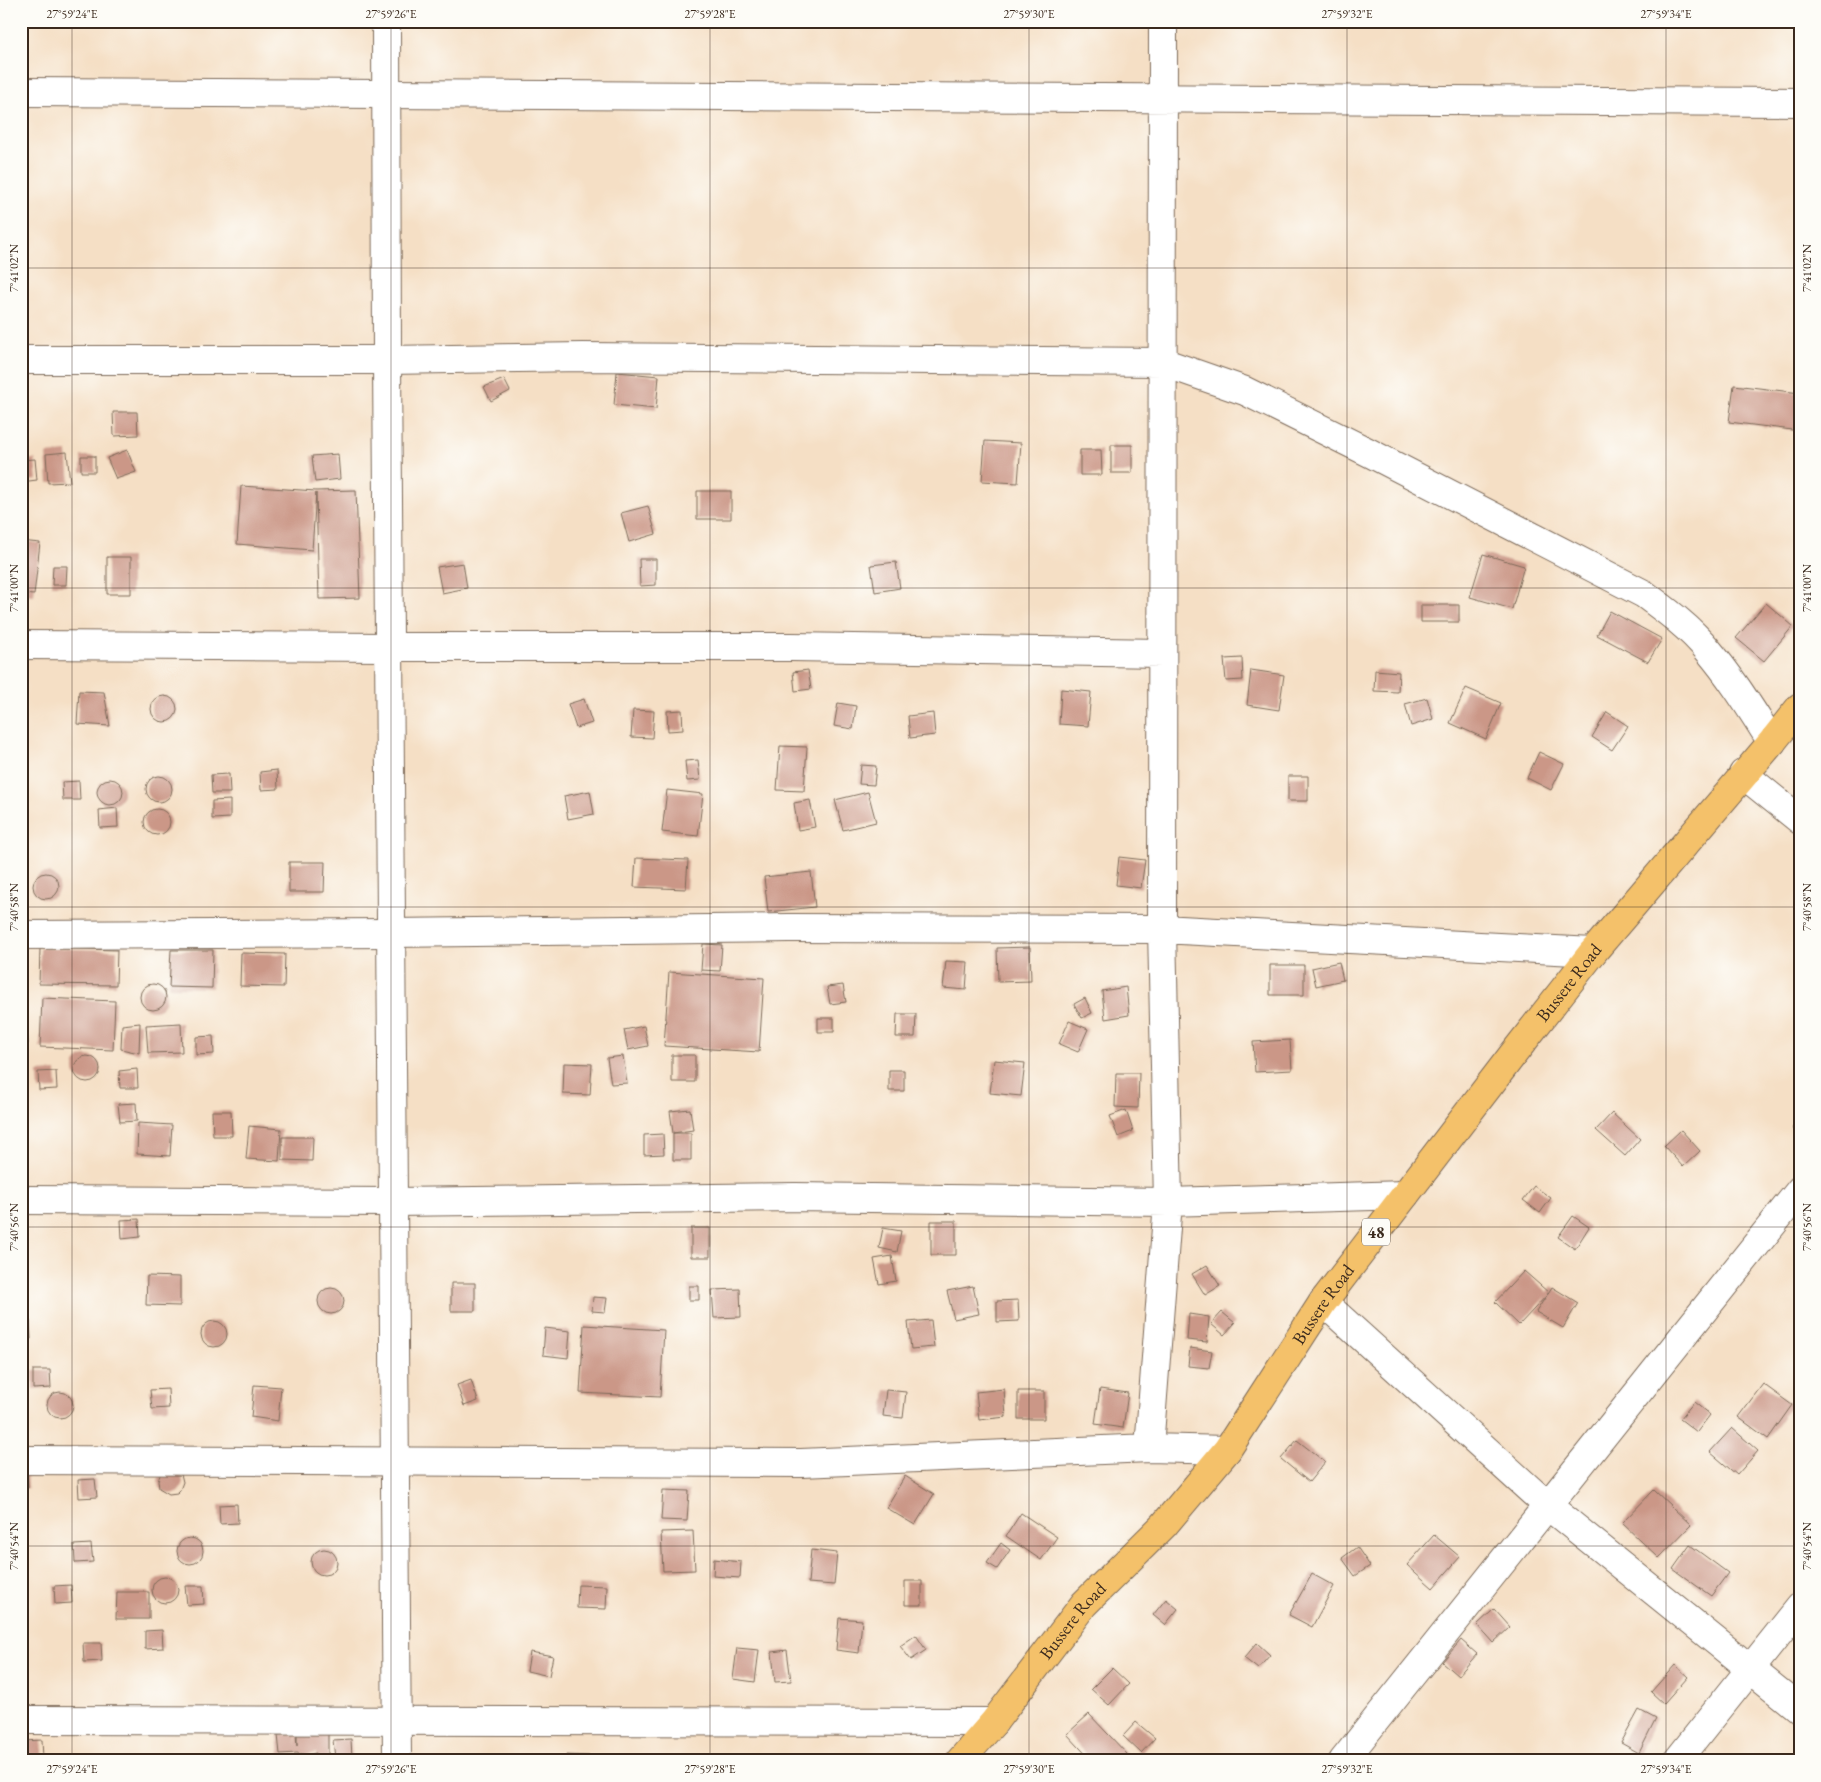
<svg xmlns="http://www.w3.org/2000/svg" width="1821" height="1782" viewBox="0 0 1821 1782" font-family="'EB Garamond',serif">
	<rect width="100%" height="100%" fill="#fdfcf7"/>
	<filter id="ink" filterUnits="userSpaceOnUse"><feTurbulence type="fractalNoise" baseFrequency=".02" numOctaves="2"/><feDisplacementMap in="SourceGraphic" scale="10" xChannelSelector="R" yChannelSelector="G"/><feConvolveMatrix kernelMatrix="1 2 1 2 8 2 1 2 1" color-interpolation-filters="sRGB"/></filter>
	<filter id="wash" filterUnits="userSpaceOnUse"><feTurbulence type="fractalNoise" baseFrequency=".0096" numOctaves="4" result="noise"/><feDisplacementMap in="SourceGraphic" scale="20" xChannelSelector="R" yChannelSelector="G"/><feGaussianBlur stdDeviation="1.12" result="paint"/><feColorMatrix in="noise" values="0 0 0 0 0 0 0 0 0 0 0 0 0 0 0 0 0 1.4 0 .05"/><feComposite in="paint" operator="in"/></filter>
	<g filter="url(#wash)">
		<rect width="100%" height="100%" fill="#f5dfc5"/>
		<g id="blocks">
			<path fill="#cb9787" d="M 617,372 L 659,376 L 656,409 L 614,405 Z
				M 504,379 L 510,391 L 491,401 L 484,387 Z
				M 1734,385 L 1800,393 L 1800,431 L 1729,422 Z
				M 113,412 L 137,412 L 138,435 L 114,436 Z
				M 985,441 L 1021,443 L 1018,483 L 982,481 Z
				M 1111,445 L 1132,445 L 1132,473 L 1111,473 Z
				M 127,450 L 136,472 L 116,479 L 107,458 Z
				M 1080,450 L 1101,450 L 1102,475 L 1080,475 Z
				M 67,452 L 70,482 L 48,483 L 46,454 Z
				M 338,454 L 340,479 L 315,482 L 312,456 Z
				M 81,456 L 95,456 L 95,472 L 81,472 Z
				M 35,459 L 37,480 L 21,482 L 21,460 Z
				M 241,486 L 316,491 L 356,490 L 360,598 L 319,599 L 316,493 L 312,550 L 237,544 Z
				M 697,491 L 731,491 L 731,519 L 697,519 Z
				M 648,506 L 656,534 L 629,542 L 621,513 Z
				M 21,541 L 40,543 L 34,595 L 21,594 Z
				M 1483,554 L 1524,566 L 1512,609 L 1470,597 Z
				M 107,557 L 131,557 L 131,594 L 107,594 Z
				M 639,559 L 656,559 L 656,585 L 640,586 Z
				M 896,562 L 900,588 L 875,592 L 871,565 Z
				M 463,563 L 467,588 L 442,593 L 437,567 Z
				M 53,566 L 67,566 L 66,585 L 52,585 Z
				M 1766,603 L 1793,626 L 1764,661 L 1736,638 Z
				M 1421,605 L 1459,605 L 1459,622 L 1421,622 Z
				M 1610,611 L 1662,639 L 1648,662 L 1597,635 Z
				M 1242,658 L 1243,680 L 1226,681 L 1224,659 Z
				M 808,670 L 811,689 L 795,691 L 793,672 Z
				M 1251,670 L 1284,675 L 1279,710 L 1247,705 Z
				M 1375,670 L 1399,672 L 1398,692 L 1374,691 Z
				M 1466,688 L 1501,703 L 1486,739 L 1450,723 Z
				M 1061,689 L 1091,692 L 1088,726 L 1059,724 Z
				M 79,691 L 104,692 L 110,726 L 77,724 Z
				M151 709a13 13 0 1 1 26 0a13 13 0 1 1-26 0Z
				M 1427,698 L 1433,719 L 1411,726 L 1405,704 Z
				M 584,699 L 592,723 L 576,728 L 568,704 Z
				M 838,703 L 856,706 L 853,729 L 834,726 Z
				M 633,710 L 654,711 L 652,738 L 631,737 Z
				M 682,710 L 683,730 L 668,731 L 667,711 Z
				M 1607,712 L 1628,726 L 1612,750 L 1592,737 Z
				M 933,713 L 935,735 L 910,738 L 908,716 Z
				M 780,746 L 807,747 L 804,791 L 777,790 Z
				M 1539,752 L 1564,764 L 1551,790 L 1527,778 Z
				M 698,760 L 700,780 L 687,781 L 685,761 Z
				M 861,765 L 876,766 L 874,785 L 859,784 Z
				M 277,770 L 278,789 L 261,790 L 260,772 Z
				M 229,774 L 230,793 L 212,793 L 211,775 Z
				M 1288,776 L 1308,776 L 1308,801 L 1288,801 Z
				M146 789a13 13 0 1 1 26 0a13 13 0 1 1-26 0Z
				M97 792a13 13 0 1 1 26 0a13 13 0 1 1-26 0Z
				M 79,781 L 80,800 L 63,800 L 62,782 Z
				M 667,790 L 703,794 L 698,836 L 662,832 Z
				M 590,791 L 594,814 L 568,819 L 564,796 Z
				M 868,792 L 876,822 L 843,830 L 835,800 Z
				M 230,800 L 230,818 L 212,819 L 212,801 Z
				M 810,800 L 815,827 L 798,830 L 794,803 Z
				M 117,808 L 118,827 L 100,828 L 99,810 Z
				M144 822a13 13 0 1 1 26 0a13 13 0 1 1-26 0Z
				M 1119,857 L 1145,860 L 1141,888 L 1116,885 Z
				M 636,858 L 688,860 L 686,889 L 634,887 Z
				M 289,862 L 325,862 L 324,892 L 289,892 Z
				M 811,872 L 815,907 L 768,912 L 764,877 Z
				M33 886a13 13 0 1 1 26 0a13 13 0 1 1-26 0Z
				M 703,944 L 722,945 L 720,971 L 701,970 Z
				M 1030,947 L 1031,981 L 998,982 L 997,948 Z
				M 40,948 L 117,950 L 116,985 L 39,984 Z
				M 171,950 L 213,950 L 212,988 L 169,987 Z
				M 241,953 L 285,954 L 284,987 L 240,986 Z
				M 946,961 L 968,962 L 966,990 L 943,988 Z
				M 1339,962 L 1343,980 L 1316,986 L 1312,968 Z
				M 1270,965 L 1304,965 L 1304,995 L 1270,995 Z
				M 669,972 L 764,978 L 759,1052 L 664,1046 Z
				M140 997a13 13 0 1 1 26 0a13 13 0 1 1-26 0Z
				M 843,985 L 846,1002 L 830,1004 L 827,987 Z
				M 1126,987 L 1129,1015 L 1105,1019 L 1102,991 Z
				M 42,998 L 115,1001 L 113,1050 L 40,1047 Z
				M 1085,998 L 1092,1013 L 1082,1018 L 1074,1004 Z
				M 897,1014 L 916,1014 L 915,1037 L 896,1037 Z
				M 818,1018 L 834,1018 L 834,1032 L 818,1032 Z
				M 1069,1021 L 1088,1029 L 1078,1052 L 1059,1044 Z
				M 140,1023 L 139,1053 L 121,1049 L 122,1025 Z
				M 181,1023 L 182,1052 L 148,1053 L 146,1025 Z
				M 21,1026 L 27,1026 L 28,1044 L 21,1045 Z
				M 644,1026 L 648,1046 L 628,1050 L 624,1030 Z
				M 213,1036 L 214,1054 L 196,1055 L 196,1037 Z
				M 1290,1040 L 1292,1070 L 1255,1072 L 1253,1042 Z
				M 672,1055 L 695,1055 L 695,1082 L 672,1082 Z
				M 623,1056 L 627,1083 L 611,1084 L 607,1058 Z
				M74 1069a13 13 0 1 1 26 0a13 13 0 1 1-26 0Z
				M 994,1060 L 1025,1063 L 1021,1096 L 990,1093 Z
				M 564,1063 L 592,1064 L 590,1095 L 563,1094 Z
				M 137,1069 L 138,1088 L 120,1088 L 119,1071 Z
				M 889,1070 L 904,1070 L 904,1091 L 889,1091 Z
				M 56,1071 L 57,1089 L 39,1090 L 38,1072 Z
				M 1116,1073 L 1139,1073 L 1138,1108 L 1115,1107 Z
				M 136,1103 L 137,1121 L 120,1122 L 118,1104 Z
				M 690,1109 L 693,1130 L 673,1133 L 670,1111 Z
				M 1126,1110 L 1133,1131 L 1118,1137 L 1110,1116 Z
				M 212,1111 L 231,1111 L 232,1136 L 213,1136 Z
				M 1612,1113 L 1640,1139 L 1625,1156 L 1596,1130 Z
				M 1800,1120 L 1800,1135 L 1792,1128 Z
				M 138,1123 L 172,1125 L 170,1156 L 137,1154 Z
				M 249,1126 L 281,1129 L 279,1161 L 246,1159 Z
				M 1681,1130 L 1700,1151 L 1683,1167 L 1664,1146 Z
				M 673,1133 L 691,1133 L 691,1160 L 673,1160 Z
				M 663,1134 L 664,1154 L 644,1155 L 644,1135 Z
				M 282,1137 L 313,1137 L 312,1161 L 282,1160 Z
				M 1534,1186 L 1551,1198 L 1540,1213 L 1523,1200 Z
				M 1573,1216 L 1589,1227 L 1575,1249 L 1558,1237 Z
				M 139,1219 L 140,1237 L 122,1239 L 121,1220 Z
				M 931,1221 L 956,1221 L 956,1255 L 931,1255 Z
				M 691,1228 L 710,1228 L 710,1257 L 691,1257 Z
				M 883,1228 L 901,1231 L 897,1252 L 879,1248 Z
				M 892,1256 L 896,1281 L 879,1284 L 874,1259 Z
				M 1207,1265 L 1220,1286 L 1205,1295 L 1192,1274 Z
				M 1524,1271 L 1549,1293 L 1519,1325 L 1495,1302 Z
				M 147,1276 L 180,1277 L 180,1306 L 146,1305 Z
				M 451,1283 L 475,1283 L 475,1311 L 451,1311 Z
				M 689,1286 L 699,1286 L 699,1300 L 689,1300 Z
				M 973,1286 L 979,1314 L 954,1319 L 947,1291 Z
				M 1552,1287 L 1578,1303 L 1563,1328 L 1536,1312 Z
				M318 1301a13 13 0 1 1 26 0a13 13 0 1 1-26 0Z
				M 740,1289 L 741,1317 L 714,1318 L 712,1290 Z
				M 593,1297 L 607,1298 L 605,1312 L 592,1311 Z
				M 1018,1300 L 1019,1321 L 997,1322 L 997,1301 Z
				M 1222,1312 L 1235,1323 L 1224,1335 L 1211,1324 Z
				M 1189,1314 L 1209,1317 L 1207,1342 L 1187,1340 Z
				M 931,1320 L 934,1347 L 911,1349 L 908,1322 Z
				M 21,1321 L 30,1321 L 31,1339 L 21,1340 Z
				M201 1334a13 13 0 1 1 26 0a13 13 0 1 1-26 0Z
				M 584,1325 L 664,1330 L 660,1397 L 580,1393 Z
				M 545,1328 L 570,1331 L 568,1358 L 543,1355 Z
				M 1190,1348 L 1212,1351 L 1209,1368 L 1188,1366 Z
				M 33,1370 L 50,1370 L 51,1388 L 33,1389 Z
				M 471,1380 L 478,1401 L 464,1406 L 457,1385 Z
				M 1763,1384 L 1792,1405 L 1768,1439 L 1738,1417 Z
				M 254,1385 L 281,1387 L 278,1421 L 251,1417 Z
				M 168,1389 L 169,1408 L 152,1409 L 150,1390 Z
				M 1004,1389 L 1006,1417 L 979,1420 L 976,1392 Z
				M 1100,1389 L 1128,1393 L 1123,1428 L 1095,1424 Z
				M 886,1390 L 906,1392 L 903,1418 L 883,1416 Z
				M 1018,1391 L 1044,1391 L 1044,1419 L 1018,1419 Z
				M47 1405a13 13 0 1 1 26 0a13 13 0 1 1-26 0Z
				M 1694,1402 L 1710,1415 L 1697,1432 L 1680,1419 Z
				M 1732,1428 L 1758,1451 L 1737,1475 L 1710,1452 Z
				M 1297,1440 L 1325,1462 L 1309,1482 L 1281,1459 Z
				M 21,1470 L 27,1470 L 28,1488 L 21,1489 Z
				M 161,1473 L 181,1474 L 183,1482 L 180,1490 L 177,1493 L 169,1494 L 159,1488 L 158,1480 Z
				M 905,1476 L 934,1494 L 915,1525 L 886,1508 Z
				M 95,1479 L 97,1497 L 79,1498 L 78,1480 Z
				M 663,1490 L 689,1491 L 687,1521 L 661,1520 Z
				M 1654,1490 L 1691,1525 L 1659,1558 L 1622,1523 Z
				M 237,1504 L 238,1523 L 220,1524 L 219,1505 Z
				M 1021,1513 L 1057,1537 L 1041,1560 L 1006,1536 Z
				M 693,1531 L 695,1570 L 663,1571 L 661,1532 Z
				M 21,1532 L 24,1532 L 25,1550 L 21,1550 Z
				M 1434,1535 L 1460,1557 L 1433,1588 L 1407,1565 Z
				M177 1551a13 13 0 1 1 26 0a13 13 0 1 1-26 0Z
				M 1001,1543 L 1010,1550 L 997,1569 L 987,1563 Z
				M 91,1544 L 93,1562 L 75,1563 L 74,1545 Z
				M 1690,1545 L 1728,1573 L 1711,1596 L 1673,1569 Z
				M 1357,1547 L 1370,1566 L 1355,1576 L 1342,1558 Z
				M311 1562a13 13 0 1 1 26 0a13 13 0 1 1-26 0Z
				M 811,1550 L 837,1553 L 834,1585 L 808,1583 Z
				M 714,1559 L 741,1562 L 740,1578 L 713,1576 Z
				M 1312,1574 L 1334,1586 L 1312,1627 L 1289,1615 Z
				M152 1590a13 13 0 1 1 26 0a13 13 0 1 1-26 0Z
				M 905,1581 L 922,1581 L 922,1605 L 905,1605 Z
				M 71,1585 L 72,1603 L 55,1604 L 54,1586 Z
				M 578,1585 L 607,1586 L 606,1609 L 577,1608 Z
				M 185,1586 L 203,1586 L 204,1604 L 187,1605 Z
				M 117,1592 L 149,1592 L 149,1619 L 116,1619 Z
				M 1166,1599 L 1178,1609 L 1165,1625 L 1153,1615 Z
				M 1494,1609 L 1510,1627 L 1493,1643 L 1477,1625 Z
				M 839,1618 L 862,1620 L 859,1653 L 836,1650 Z
				M 162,1630 L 163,1648 L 145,1649 L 145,1631 Z
				M 916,1635 L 926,1650 L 911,1660 L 900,1646 Z
				M 1461,1640 L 1477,1654 L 1458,1676 L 1442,1662 Z
				M 83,1643 L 101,1643 L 102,1661 L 84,1662 Z
				M 1257,1643 L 1270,1655 L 1258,1669 L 1244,1658 Z
				M 737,1648 L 759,1650 L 755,1682 L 733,1679 Z
				M 787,1650 L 791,1681 L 775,1682 L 772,1652 Z
				M 21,1651 L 23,1651 L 24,1667 L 21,1667 Z
				M 530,1652 L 553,1656 L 549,1676 L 527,1671 Z
				M 1675,1665 L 1688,1677 L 1664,1704 L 1651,1692 Z
				M 1112,1668 L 1129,1684 L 1109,1705 L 1091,1689 Z
				M 1639,1710 L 1656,1719 L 1639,1753 L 1621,1743 Z
				M 1089,1714 L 1127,1754 L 1120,1761 L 1092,1761 L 1067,1734 Z
				M 1136,1722 L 1155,1738 L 1141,1753 L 1123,1736 Z
				M 297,1730 L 328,1731 L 328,1761 L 316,1760 L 316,1753 L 307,1755 L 297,1753 L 280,1754 L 278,1735 L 296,1734 L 297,1746 Z
				M 351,1739 L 352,1758 L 335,1758 L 333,1740 Z
				M 42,1740 L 43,1758 L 25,1759 L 24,1741 Z
				M 566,1755 L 645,1758 L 645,1761 L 566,1761 Z"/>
		</g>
	</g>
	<g filter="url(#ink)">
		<use href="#blocks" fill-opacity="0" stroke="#7c6958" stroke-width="1"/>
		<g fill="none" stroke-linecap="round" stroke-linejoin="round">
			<defs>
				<path id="minor" d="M 21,92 L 1800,102
					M 21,360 L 387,360 L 582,357 L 1162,362 L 1245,391 L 1368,452 L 1644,594 C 1667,611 1690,628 1708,650 C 1732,678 1752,711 1772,742
					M 21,645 L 389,647 L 792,647 L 1162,653
					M 1743,774 L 1800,820
					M 21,935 L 391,933 L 789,928 L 1162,929 L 1593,952
					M 21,1200 L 393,1202 L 795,1197 L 1168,1202 L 1405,1195
					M 1323,1302 L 1547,1505 L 1800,1709
					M 1149,1448 L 1168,1202 L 1162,929 L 1163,21
					M 21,1460 L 801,1463 L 1149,1448 L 1227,1450
					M 21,1720 L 994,1722
					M 1343,1761 L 1800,1190
					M 1677,1761 L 1800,1607"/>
				<path id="tertiary" d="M 386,21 L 387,360 L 397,1761"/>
				<g id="primary">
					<path id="s1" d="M 960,1761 L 994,1722 L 1084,1604 L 1164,1525 L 1227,1450 L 1323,1302 L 1514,1053 L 1593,952 L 1772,742 L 1800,707"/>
				</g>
			</defs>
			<use href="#minor" stroke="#7c6958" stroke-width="30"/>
			<use href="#tertiary" stroke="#7c6958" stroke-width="30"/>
			<use href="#primary" stroke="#7c6958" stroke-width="30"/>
			<use href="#minor" stroke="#fff" stroke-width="28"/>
			<use href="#tertiary" stroke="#fff" stroke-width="28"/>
			<use href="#primary" stroke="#f4c16a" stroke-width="28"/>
		</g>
	</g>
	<path fill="none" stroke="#3b2a1e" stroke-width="1" stroke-opacity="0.45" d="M 72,21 L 72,1761M 391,21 L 391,1761M 710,21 L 710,1761M 1029,21 L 1029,1761M 1347,21 L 1347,1761M 1666,21 L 1666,1761M 21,268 L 1800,268M 21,588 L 1800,588M 21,907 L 1800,907M 21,1227 L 1800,1227M 21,1546 L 1800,1546"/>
	<g text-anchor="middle" stroke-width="4" stroke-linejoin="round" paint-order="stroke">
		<rect fill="#fdfcf7" stroke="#75695f" stroke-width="1" x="1362" y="1218.5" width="28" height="27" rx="4"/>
		<g font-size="16" font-weight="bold" fill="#3b2a1e">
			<text x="1376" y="1238">48</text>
		</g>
		<g font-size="18" fill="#3b2a1e" stroke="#fdfcf7">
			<text dy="6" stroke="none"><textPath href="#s1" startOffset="990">Bussere Road</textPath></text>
			<text dy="6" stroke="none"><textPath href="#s1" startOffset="585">Bussere Road</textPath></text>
			<text dy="6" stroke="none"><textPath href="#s1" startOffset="180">Bussere Road</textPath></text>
		</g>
	</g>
	<rect width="1821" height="1782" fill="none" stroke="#fdfcf7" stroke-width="55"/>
	<rect x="28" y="28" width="1766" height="1726" fill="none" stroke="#3b2a1e" stroke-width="2"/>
	<g font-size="12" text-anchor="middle" fill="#3b2a1e">
		<text x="72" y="18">27°59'24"E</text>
		<text x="391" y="18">27°59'26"E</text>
		<text x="710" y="18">27°59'28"E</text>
		<text x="1029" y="18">27°59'30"E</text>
		<text x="1347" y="18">27°59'32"E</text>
		<text x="1666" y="18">27°59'34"E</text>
		<text transform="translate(14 268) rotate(-90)" y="4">7°41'02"N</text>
		<text transform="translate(1807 268) rotate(-90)" y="4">7°41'02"N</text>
		<text transform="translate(14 588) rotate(-90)" y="4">7°41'00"N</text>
		<text transform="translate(1807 588) rotate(-90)" y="4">7°41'00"N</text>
		<text transform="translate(14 907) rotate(-90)" y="4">7°40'58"N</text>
		<text transform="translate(1807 907) rotate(-90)" y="4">7°40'58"N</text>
		<text transform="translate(14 1227) rotate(-90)" y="4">7°40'56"N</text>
		<text transform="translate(1807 1227) rotate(-90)" y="4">7°40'56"N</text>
		<text transform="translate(14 1546) rotate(-90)" y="4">7°40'54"N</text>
		<text transform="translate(1807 1546) rotate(-90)" y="4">7°40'54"N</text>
		<text x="72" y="1773">27°59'24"E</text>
		<text x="391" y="1773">27°59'26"E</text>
		<text x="710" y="1773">27°59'28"E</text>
		<text x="1029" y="1773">27°59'30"E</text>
		<text x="1347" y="1773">27°59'32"E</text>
		<text x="1666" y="1773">27°59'34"E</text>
	</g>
</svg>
